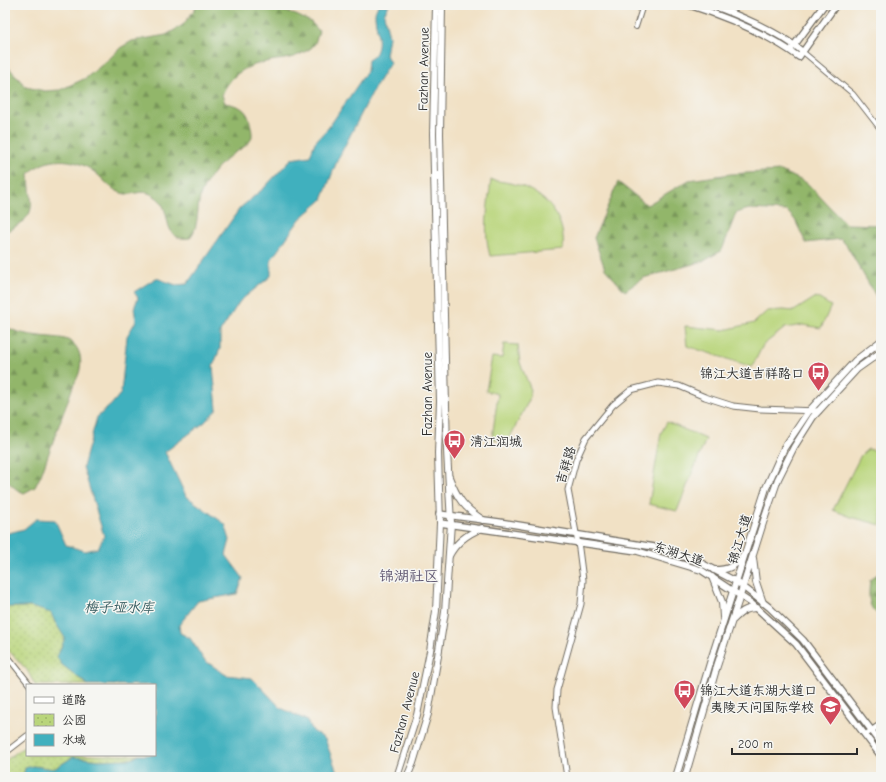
<svg xmlns="http://www.w3.org/2000/svg" width="886" height="782" viewBox="0 0 886 782" font-family="'Comic Neue','LXGW WenKai TC',sans-serif">
	<defs>
		<pattern id="forest-firs" width="22" height="20" patternUnits="userSpaceOnUse"><rect width="22" height="20" fill="#92b66b"/><path d="M5 1l3.5 6h-7zM16 11l3.5 6h-7z" fill="#779458"/></pattern>
		<pattern id="park-dots" width="8" height="8" patternUnits="userSpaceOnUse"><rect width="8" height="8" fill="#b9d57b"/><path d="M2 2h.1M6 6h.1" fill="none" stroke="#9fb76a" stroke-width="1.8" stroke-linecap="round"/></pattern>
	</defs>
	<rect width="100%" height="100%" fill="#f6f6f2"/>
	<filter id="ink" filterUnits="userSpaceOnUse"><feTurbulence type="fractalNoise" baseFrequency=".025" numOctaves="2"/><feDisplacementMap in="SourceGraphic" scale="8" xChannelSelector="R" yChannelSelector="G"/><feConvolveMatrix kernelMatrix="1 2 1 2 8 2 1 2 1" color-interpolation-filters="sRGB"/></filter>
	<filter id="wash" filterUnits="userSpaceOnUse"><feTurbulence type="fractalNoise" baseFrequency=".012" numOctaves="4" result="noise"/><feDisplacementMap in="SourceGraphic" scale="16" xChannelSelector="R" yChannelSelector="G"/><feGaussianBlur stdDeviation="0.9" result="paint"/><feColorMatrix in="noise" values="0 0 0 0 0 0 0 0 0 0 0 0 0 0 0 0 0 1.4 0 .05"/><feComposite in="paint" operator="in"/></filter>
	<g filter="url(#wash)">
		<rect width="100%" height="100%" fill="#f1e1c5"/>
		<path fill="url(#forest-firs)" stroke="#5e704b" d="M 196,5 L 266,5 L 296,15 L 311,22 L 319,31 C 317,36 316,43 313,46 C 312,48 308,50 306,51 C 297,57 287,59 276,60 C 252,64 232,70 222,95 L 225,103 C 241,106 248,109 251,127 C 252,132 253,137 250,141 C 245,148 236,151 230,156 C 219,165 209,176 203,189 C 195,204 201,224 190,238 C 160,242 173,210 157,198 C 141,185 134,199 119,192 C 109,188 102,177 93,171 C 75,157 44,156 29,174 C 30,208 41,214 5,232 L 5,59 L 9,68 L 26,87 L 45,91 L 60,90 L 86,78 L 109,59 L 120,48 L 132,41 L 166,35 L 183,25 L 195,9 Z
			M 781,171 L 807,183 L 846,224 L 881,225 L 881,305 L 847,246 L 841,239 L 806,243 L 795,220 L 787,211 L 749,209 L 736,213 L 722,250 L 704,261 L 643,278 L 625,291 L 605,269 L 594,238 L 618,182 L 647,205 L 689,180 L 731,174 Z
			M 5,325 C 16,336 45,336 60,338 C 76,340 83,353 80,369 C 79,377 73,384 71,392 C 61,419 51,447 41,475 L 35,487 L 24,493 L 16,489 L 5,479 Z
			M 881,571 L 881,616 C 866,609 869,594 870,580 Z"/>
		<path fill="url(#park-dots)" stroke="#728053" d="M 5,607 L 31,607 L 51,612 L 55,622 L 65,638 L 61,664 L 88,685 L 35,685 L 27,670 L 5,647 Z
			M 27,743 L 27,755 L 139,755 L 132,759 L 99,760 L 73,757 L 54,769 L 33,766 L 25,768 L 23,777 L 5,777 L 5,761 L 21,749 Z"/>
		<path fill="#b9d57b" stroke="#728053" d="M 491,180 C 503,182 517,183 528,189 C 552,201 566,223 563,250 L 490,256 C 483,231 488,205 491,180 Z
			M 816,297 L 831,306 L 821,328 L 803,325 L 785,328 L 763,345 L 752,367 L 687,346 L 685,326 L 724,330 L 754,323 L 767,311 L 783,310 L 794,311 Z
			M 504,344 L 518,345 L 520,363 L 531,390 L 529,400 L 508,441 L 492,439 L 498,394 L 486,391 L 492,357 L 502,358 Z
			M 667,422 L 706,439 L 677,511 L 649,504 L 661,433 Z
			M 868,449 L 881,452 L 881,525 L 851,517 L 833,510 L 861,455 Z"/>
		<path fill="#41b0be" stroke="#366e74" d="M 378,5 L 389,5 L 384,14 L 389,37 L 386,55 L 390,63 L 375,87 L 337,161 L 322,200 L 300,219 L 271,260 L 271,276 L 240,301 L 220,332 L 220,349 L 213,366 L 217,409 L 205,422 L 165,452 L 186,496 L 225,524 L 230,540 L 226,555 L 243,578 L 237,594 L 198,601 L 179,625 L 180,633 L 190,638 L 204,660 L 226,675 L 252,678 L 281,708 L 306,720 L 313,731 L 325,739 L 337,772 L 338,777 L 23,777 L 25,768 L 33,766 L 54,769 L 73,757 L 99,760 L 132,759 L 139,755 L 155,755 L 156,747 L 155,685 L 88,685 L 61,664 L 57,657 L 65,638 L 55,622 L 51,613 L 31,607 L 5,607 L 5,534 L 24,529 L 36,519 L 55,520 L 66,545 L 85,551 L 98,548 L 104,536 L 83,467 L 97,417 L 111,405 L 121,393 L 127,336 L 136,321 L 134,308 L 138,298 L 134,292 L 156,278 L 176,285 L 187,284 L 240,208 L 264,188 L 291,159 L 310,156 L 315,142 L 329,127 L 367,71 L 368,60 C 386,51 375,29 375,14 C 375,11 377,8 378,5 Z"/>
	</g>
	<g filter="url(#ink)">
		<g fill="none" stroke-linecap="round" stroke-linejoin="round">
			<defs>
				<path id="minor" d="M 636,27 L 643,5
					M 803,52 L 853,94 L 881,130"/>
				<path id="tertiary" d="M 5,653 L 30,685
					M 865,735 L 881,724
					M 5,753 L 27,736
					M 567,777 L 556,707 L 557,690 L 581,604 L 583,580 L 579,549 L 568,490 L 576,460 L 586,438 L 613,405 L 631,390 L 658,383 L 679,386 L 705,397 L 733,406 L 760,409 L 819,411"/>
				<path id="secondary" d="M 689,5 C 727,17 766,33 799,57 L 836,5
					M 710,5 C 737,14 781,33 803,52
					M 793,47 L 824,5
					M 439,514 L 499,522 L 654,547 L 701,563 L 737,582 L 769,607 L 803,640 L 881,743
					M 440,523 L 637,551 L 701,570 L 751,603 L 796,644 L 881,756"/>
				<path id="primary" d="M 449,477 C 457,498 464,508 483,520
					M 449,556 C 456,542 467,534 482,528
					M 753,558 L 756,582 L 763,603
					M 714,570 C 728,570 734,567 743,556
					M 712,577 L 722,602 L 723,617
					M 733,620 C 741,612 745,608 757,608
					M 676,777 L 710,663 L 766,488 L 784,448 L 809,411 L 855,361 L 881,341
					M 685,777 L 717,666 L 740,596 L 763,523 L 778,479 L 794,447 L 813,417 L 857,369 L 881,352"/>
				<path id="trunk" d="M 397,777 L 417,715 L 430,651 L 436,611 L 440,523 L 438,453 L 440,401 L 433,134 L 436,5
					M 407,777 L 413,763 L 428,714 L 438,656 L 445,612 L 451,523 L 447,451 L 440,134 L 442,5"/>
			</defs>
			<use href="#minor" stroke="#706b61" stroke-width="6"/>
			<use href="#tertiary" stroke="#706b61" stroke-width="7"/>
			<use href="#secondary" stroke="#706b61" stroke-width="8"/>
			<use href="#primary" stroke="#706b61" stroke-width="8"/>
			<use href="#trunk" stroke="#706b61" stroke-width="8"/>
			<use href="#minor" stroke="#fff" stroke-width="4"/>
			<use href="#tertiary" stroke="#fff" stroke-width="5"/>
			<use href="#secondary" stroke="#fff" stroke-width="5.5"/>
			<use href="#primary" stroke="#fff" stroke-width="6"/>
			<use href="#trunk" stroke="#fff" stroke-width="6"/>
		</g>
	</g>
	<defs>
		<symbol id="bus-pin" viewBox="-11 -11 22 30"><path d="M0 17L-7.5 6A9.5 9.5 0 1 1 7.5 6Z" fill="#d1495b" stroke="#f6f6f2"/><path d="M-5-6H5V4H4V6H2V4H-2V6H-4V4H-5ZM-3.5-4V0h7V-4ZM-3.5 1.2v1.5H-2V1.2ZM2 1.2v1.5H3.5V1.2Z" fill="#fff"/></symbol>
		<symbol id="school-pin" viewBox="-11 -11 22 30"><path d="M0 17L-7.5 6A9.5 9.5 0 1 1 7.5 6Z" fill="#d1495b" stroke="#f6f6f2"/><path d="M0-5L7-2L0 1L-7-2ZM-4 1L0 2.5L4 1V4Q0 6-4 4Z" fill="#fff"/></symbol>
	</defs>
	<g fill-rule="evenodd">
		<use href="#bus-pin" x="806" y="360" width="25" height="34"/>
		<use href="#bus-pin" x="442" y="428" width="25" height="34"/>
		<use href="#bus-pin" x="672" y="678" width="25" height="34"/>
		<use href="#school-pin" x="818" y="694" width="25" height="34"/>
	</g>
	<g text-anchor="middle" stroke-width="3" stroke-linejoin="round" paint-order="stroke">
		<g font-size="13" fill="#2b2b2b" stroke="#f6f6f2">
			<text transform="translate(423 69) rotate(-89)" y="5">Fazhan Avenue</text>
			<text transform="translate(427 394) rotate(-90)" y="5">Fazhan Avenue</text>
			<text transform="translate(565 465) rotate(-73)" y="5">吉祥路</text>
			<text transform="translate(739 539) rotate(-73)" y="5">锦江大道</text>
			<text transform="translate(679 553) rotate(18)" y="5">东湖大道</text>
			<text transform="translate(404 712) rotate(-75)" y="5">Fazhan Avenue</text>
		</g>
		<g font-size="13" fill="#2b2b2b" stroke="#f6f6f2" text-anchor="end">
			<text x="804" y="378">锦江大道吉祥路口</text>
			<text x="470" y="446" text-anchor="start">清江润城</text>
			<text x="700" y="695" text-anchor="start">锦江大道东湖大道口</text>
			<text x="814" y="712">夷陵天问国际学校</text>
		</g>
		<g font-size="14" font-style="italic" fill="#335a5e" stroke="#f6f6f2">
			<text x="119" y="612">梅子垭水库</text>
		</g>
		<g font-size="15" fill="#605872" stroke="#f6f6f2">
			<text x="409" y="581">锦湖社区</text>
		</g>
	</g>
	<rect width="886" height="782" fill="none" stroke="#f6f6f2" stroke-width="20"/>
	<rect x="26" y="684" width="130" height="72" fill="#f6f6f2" stroke="#a5a5a2"/>
	<rect x="34" y="697" width="20" height="6" fill="#ffffff" stroke="#a5a5a2"/>
	<text x="62" y="704" font-size="12" fill="#2b2b2b">道路</text>
	<rect x="34" y="714" width="20" height="12" fill="url(#park-dots)" stroke="#a5a5a2"/>
	<text x="62" y="724" font-size="12" fill="#2b2b2b">公园</text>
	<rect x="34" y="734" width="20" height="12" fill="#41b0be" stroke="#a5a5a2"/>
	<text x="62" y="744" font-size="12" fill="#2b2b2b">水域</text>
	<path d="M732 748v6h125v-6" fill="none" stroke="#2b2b2b" stroke-width="2"/>
	<text x="738" y="748" font-size="12" fill="#2b2b2b" stroke="#f6f6f2" stroke-width="3" paint-order="stroke">200 m</text>
</svg>
